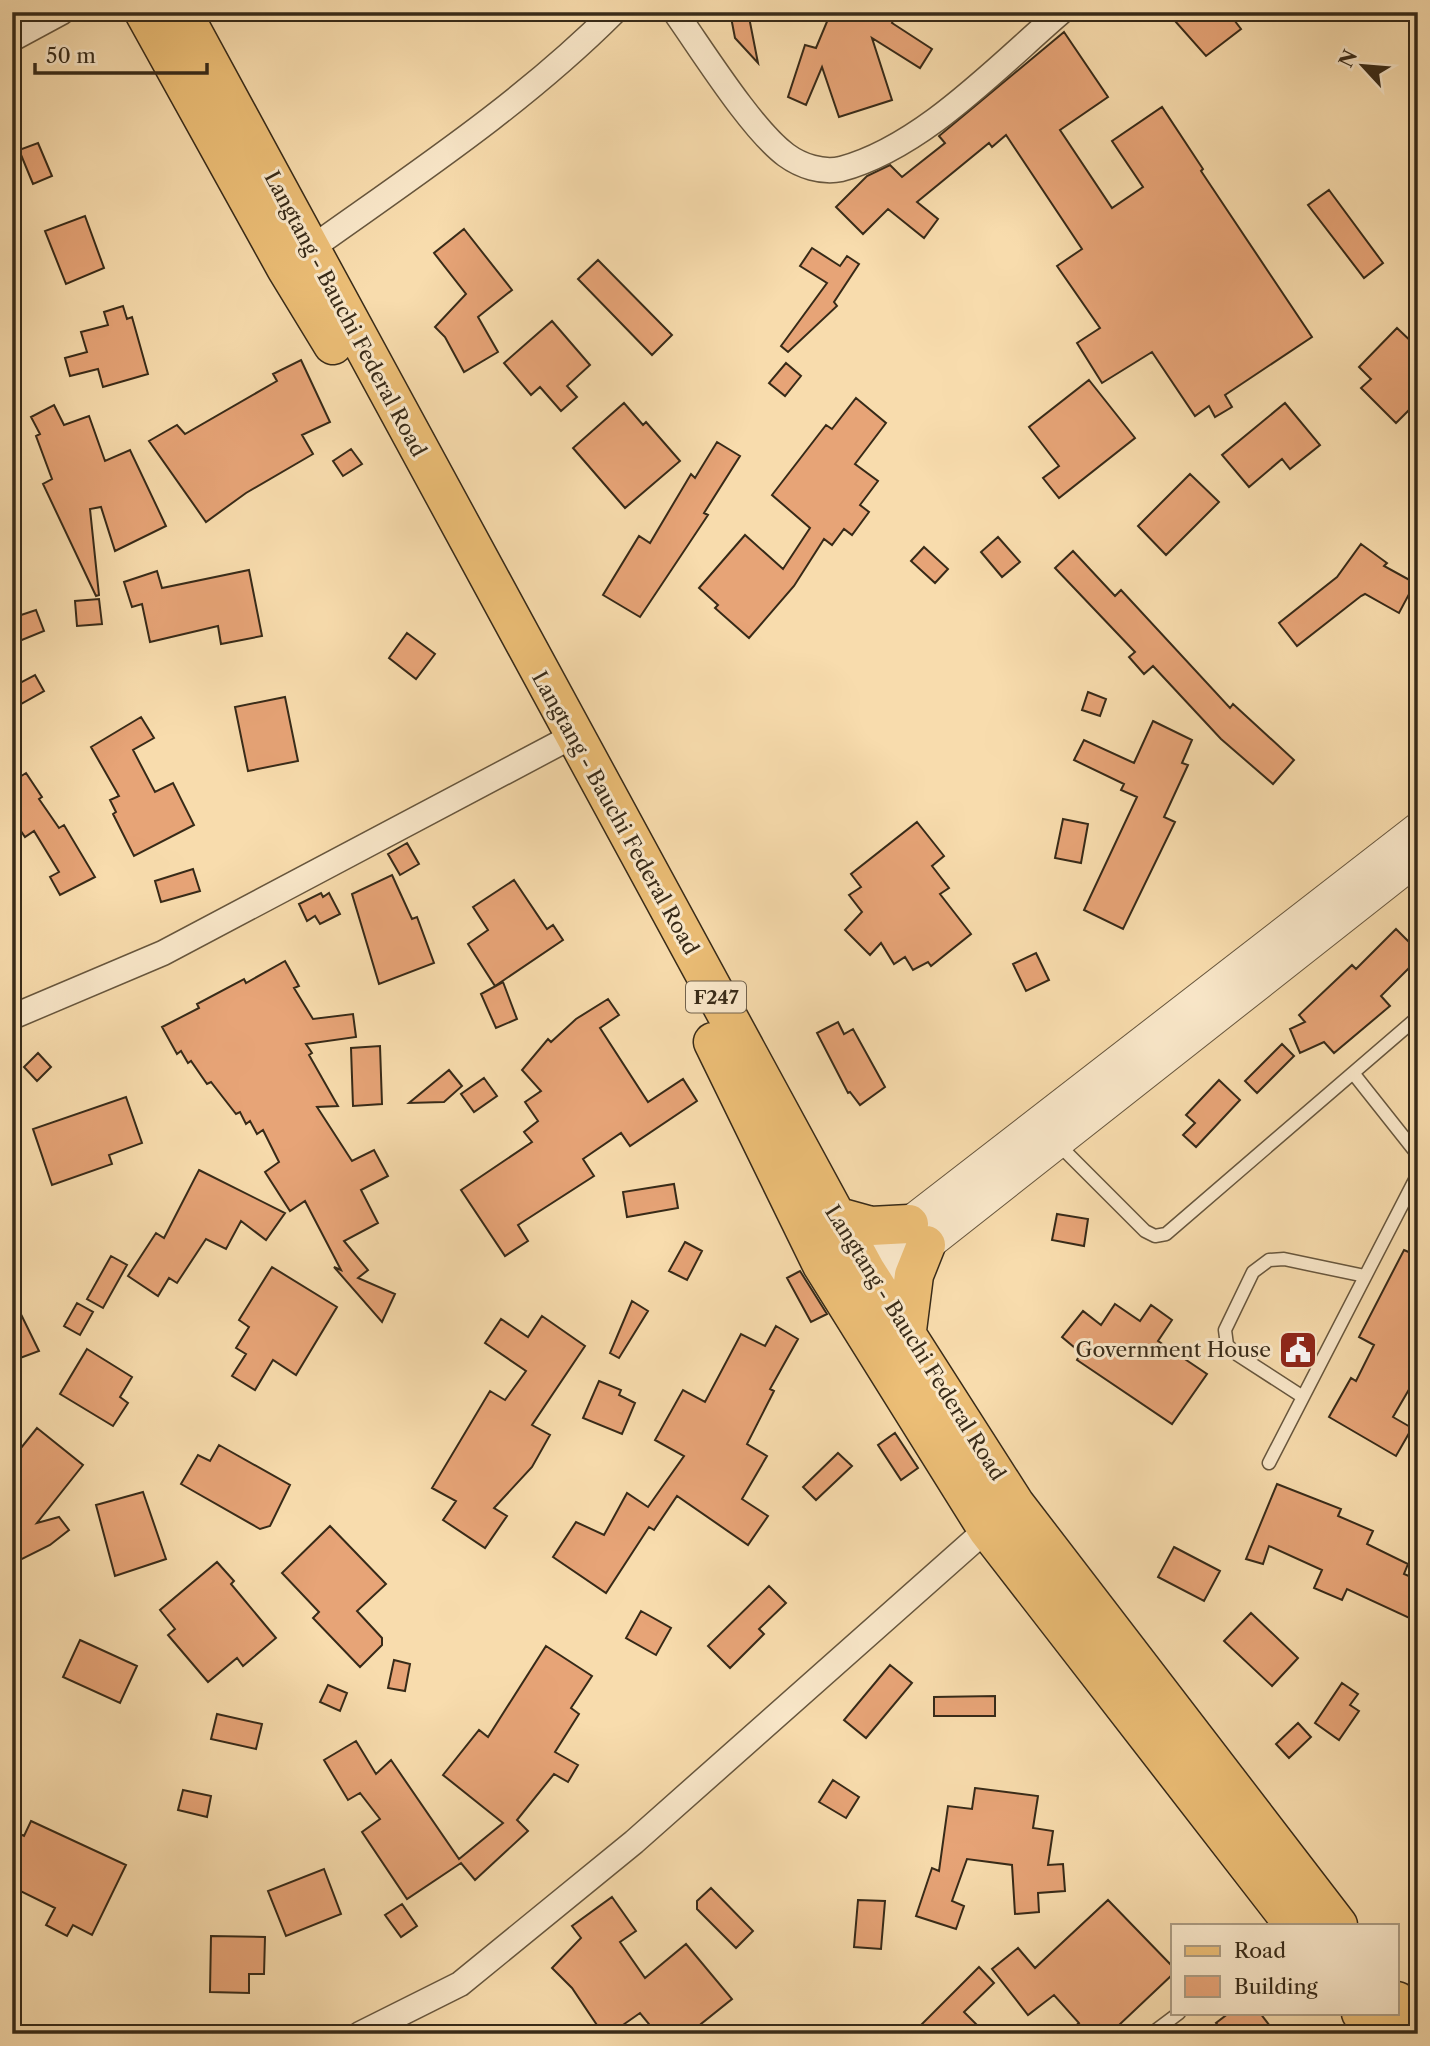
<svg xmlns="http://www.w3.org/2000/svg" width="1430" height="2046" viewBox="0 0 1430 2046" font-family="'Libre Caslon Text',serif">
	<rect width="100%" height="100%" fill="#f8dcad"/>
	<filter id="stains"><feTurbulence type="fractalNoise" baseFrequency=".00286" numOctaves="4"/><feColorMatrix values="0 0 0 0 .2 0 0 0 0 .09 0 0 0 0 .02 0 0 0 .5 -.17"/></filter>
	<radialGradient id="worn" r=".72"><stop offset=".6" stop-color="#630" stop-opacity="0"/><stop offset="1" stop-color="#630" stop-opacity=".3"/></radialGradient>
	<path fill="#e7a477" stroke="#372a18" stroke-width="2" d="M 730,12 L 748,12 L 758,63 L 735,38 Z
		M 831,12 L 897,12 L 892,23 L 932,49 L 920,68 L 872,38 L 892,100 L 839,117 L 822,67 L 806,105 L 788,97 L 805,45 L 816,48 Z
		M 1167,12 L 1228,12 L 1241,29 L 1206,56 Z
		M 1064,32 L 1108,97 L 1060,130 L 1112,208 L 1143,187 L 1112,141 L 1162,107 L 1203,169 L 1201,171 L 1312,337 L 1225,395 L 1232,407 L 1215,417 L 1209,406 L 1195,416 L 1152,352 L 1102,383 L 1077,343 L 1100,328 L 1057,266 L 1082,249 L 1006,135 L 992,147 L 989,143 L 917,202 L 938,219 L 924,238 L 888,209 L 863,234 L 836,207 L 867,176 L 890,165 L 902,177 L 945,143 L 939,136 Z
		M 38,143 L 52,176 L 33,184 L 19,150 Z
		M 1329,190 L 1383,263 L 1364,278 L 1308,205 Z
		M 85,216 L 104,268 L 66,284 L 45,231 Z
		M 464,229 L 512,290 L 478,317 L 498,352 L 464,372 L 445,337 L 435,327 L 466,294 L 434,253 Z
		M 812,248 L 840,266 L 847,256 L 859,264 L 834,302 L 837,306 L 788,352 L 781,346 L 827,283 L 800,266 Z
		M 598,260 L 672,335 L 652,355 L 578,279 Z
		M 123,306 L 127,319 L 132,317 L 148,374 L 103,387 L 98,369 L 70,376 L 65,358 L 87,352 L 81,332 L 108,325 L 104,312 Z
		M 552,321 L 590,365 L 567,386 L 577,397 L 561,411 L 540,387 L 531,395 L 504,363 Z
		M 1397,328 L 1418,348 L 1418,401 L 1396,423 L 1361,388 L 1371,379 L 1359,367 Z
		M 301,360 L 330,422 L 302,435 L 313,454 L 246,493 L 206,522 L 149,441 L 177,425 L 185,434 L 277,381 L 273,374 Z
		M 786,363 L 801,376 L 785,396 L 769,383 Z
		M 1089,380 L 1135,438 L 1059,498 L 1043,478 L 1059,466 L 1029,427 Z
		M 856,398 L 886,423 L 855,464 L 878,481 L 860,505 L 869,512 L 852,535 L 844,529 L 832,545 L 824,539 L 794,586 L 749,638 L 715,608 L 718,605 L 699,588 L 745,535 L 783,569 L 810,528 L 772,495 L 826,425 L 832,429 Z
		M 624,403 L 643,425 L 646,422 L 680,461 L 625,508 L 573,448 Z
		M 1285,403 L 1320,445 L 1290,469 L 1282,459 L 1249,487 L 1222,455 Z
		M 54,405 L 64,425 L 89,416 L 105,461 L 130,450 L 166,526 L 115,551 L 101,507 L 90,509 L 99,595 L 96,596 L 43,484 L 52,479 L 36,436 L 40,434 L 31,417 Z
		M 717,442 L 740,456 L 704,513 L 708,515 L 640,617 L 603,595 L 639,536 L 650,543 L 691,474 L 695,478 Z
		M 351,449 L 362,464 L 343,476 L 333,461 Z
		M 1190,474 L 1219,502 L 1166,555 L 1138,526 Z
		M 998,537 L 1020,562 L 1002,577 L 981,552 Z
		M 1361,544 L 1387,563 L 1384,566 L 1415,583 L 1399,613 L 1365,594 L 1361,596 L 1297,646 L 1279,623 L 1337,577 Z
		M 924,547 L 948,569 L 935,583 L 911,561 Z
		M 1073,551 L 1115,596 L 1121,590 L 1230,708 L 1233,704 L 1294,760 L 1273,784 L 1221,739 L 1153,666 L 1144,674 L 1129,657 L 1135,652 L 1055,568 Z
		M 249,570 L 262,636 L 221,644 L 218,626 L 150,642 L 142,604 L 132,607 L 124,582 L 157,571 L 162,588 Z
		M 99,599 L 102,624 L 77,626 L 75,601 Z
		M 36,610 L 44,631 L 12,644 L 12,618 Z
		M 407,633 L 435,654 L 416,679 L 389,658 Z
		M 35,675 L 44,691 L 12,709 L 12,687 Z
		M 1088,692 L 1106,699 L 1100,716 L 1082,710 Z
		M 285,697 L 298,761 L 248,771 L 235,707 Z
		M 141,717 L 154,738 L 133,750 L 155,792 L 173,783 L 194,825 L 134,856 L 113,814 L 116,812 L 110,800 L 119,796 L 91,747 Z
		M 1153,721 L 1192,740 L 1182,763 L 1188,765 L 1164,817 L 1175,822 L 1123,929 L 1084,910 L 1137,797 L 1121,790 L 1124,784 L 1074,760 L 1084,740 L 1134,763 Z
		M 26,773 L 42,797 L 39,799 L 59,828 L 64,825 L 95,877 L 60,895 L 50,877 L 59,872 L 34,831 L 25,837 L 12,818 L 12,782 Z
		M 1063,819 L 1088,824 L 1081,863 L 1055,858 Z
		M 917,822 L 944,856 L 932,866 L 949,888 L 940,894 L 971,934 L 931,966 L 928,962 L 913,970 L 905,957 L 894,964 L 881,943 L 870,955 L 845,930 L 862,912 L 849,895 L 861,887 L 851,874 Z
		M 407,843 L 419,864 L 400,875 L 388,854 Z
		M 193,869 L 200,891 L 161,902 L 155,881 Z
		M 392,875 L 412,919 L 417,917 L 434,963 L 379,984 L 352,894 Z
		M 514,880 L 547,929 L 553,925 L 563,940 L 495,986 L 468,944 L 488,930 L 473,907 Z
		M 321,893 L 323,897 L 329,893 L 340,914 L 320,924 L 315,916 L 307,921 L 299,904 Z
		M 1396,929 L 1418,951 L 1418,959 L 1381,996 L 1390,1006 L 1334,1053 L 1324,1042 L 1300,1053 L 1290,1029 L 1305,1022 L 1299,1015 L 1352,965 L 1356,969 Z
		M 1036,953 L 1049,980 L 1026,991 L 1013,964 Z
		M 285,961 L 299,986 L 294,988 L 313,1019 L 353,1014 L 356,1037 L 306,1044 L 312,1053 L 309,1055 L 338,1106 L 317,1107 L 352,1161 L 374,1150 L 388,1176 L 361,1190 L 378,1223 L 344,1241 L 368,1270 L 358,1278 L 395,1294 L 382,1322 L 334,1267 L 341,1270 L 305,1201 L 290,1211 L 265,1172 L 279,1162 L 263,1130 L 257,1134 L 250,1121 L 246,1124 L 240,1112 L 236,1114 L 211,1082 L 207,1084 L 191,1061 L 188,1063 L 181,1051 L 177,1054 L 162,1027 L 199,1008 L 197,1004 L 244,979 L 246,983 Z
		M 503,982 L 517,1019 L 496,1028 L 481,994 Z
		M 608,999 L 619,1015 L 600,1028 L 648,1102 L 683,1079 L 697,1101 L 630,1146 L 621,1133 L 583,1159 L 594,1176 L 518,1225 L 528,1241 L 505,1256 L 461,1190 L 532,1142 L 524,1132 L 538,1121 L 525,1102 L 541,1091 L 522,1070 L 548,1039 L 551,1042 L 576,1019 Z
		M 838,1022 L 844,1034 L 853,1029 L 885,1087 L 860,1105 L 850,1092 L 848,1093 L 817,1033 Z
		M 1282,1044 L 1294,1056 L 1257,1093 L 1245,1081 Z
		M 380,1046 L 382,1104 L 353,1106 L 351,1048 Z
		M 38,1053 L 51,1067 L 37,1081 L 24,1067 Z
		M 449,1070 L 462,1086 L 444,1102 L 409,1103 Z
		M 484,1078 L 497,1096 L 474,1112 L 461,1094 Z
		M 1219,1080 L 1240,1100 L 1196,1147 L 1183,1135 L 1195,1123 L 1186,1115 Z
		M 126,1097 L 142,1143 L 109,1155 L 112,1164 L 52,1185 L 33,1129 Z
		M 199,1170 L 285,1213 L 266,1240 L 241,1221 L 226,1249 L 206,1239 L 177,1283 L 169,1278 L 158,1296 L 128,1276 L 156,1233 L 164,1238 Z
		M 674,1184 L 678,1208 L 627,1217 L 623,1192 Z
		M 1057,1214 L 1088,1219 L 1084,1246 L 1052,1240 Z
		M 685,1242 L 702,1251 L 687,1280 L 669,1271 Z
		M 1404,1250 L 1418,1256 L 1418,1374 L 1393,1417 L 1412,1428 L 1396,1456 L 1329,1417 L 1351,1378 L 1356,1381 L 1374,1345 L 1359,1337 Z
		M 111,1256 L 127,1265 L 103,1308 L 87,1299 Z
		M 272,1267 L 337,1307 L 296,1375 L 273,1360 L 255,1390 L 232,1376 L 246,1354 L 236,1348 L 249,1327 L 239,1320 Z
		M 800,1271 L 827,1314 L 811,1322 L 787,1278 Z
		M 12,1296 L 39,1351 L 12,1361 Z
		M 632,1301 L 648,1311 L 619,1358 L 610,1353 Z
		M 77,1303 L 93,1312 L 80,1335 L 64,1326 Z
		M 1115,1304 L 1140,1321 L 1151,1305 L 1172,1320 L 1158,1341 L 1207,1374 L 1172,1424 L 1077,1360 L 1081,1353 L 1062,1337 L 1083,1311 L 1101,1325 Z
		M 542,1316 L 585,1346 L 532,1425 L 550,1435 L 532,1467 L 494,1508 L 507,1516 L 485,1548 L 443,1520 L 456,1501 L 432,1488 L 490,1391 L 505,1400 L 526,1371 L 485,1343 L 501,1319 L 528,1337 Z
		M 776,1326 L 798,1339 L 770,1389 L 774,1391 L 747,1444 L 767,1456 L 742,1499 L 768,1516 L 748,1545 L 677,1496 L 654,1530 L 649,1527 L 606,1593 L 553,1557 L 576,1522 L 604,1535 L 627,1493 L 648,1507 L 684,1456 L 655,1440 L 683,1390 L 705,1402 L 741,1334 L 765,1346 Z
		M 87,1349 L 132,1377 L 120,1397 L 128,1403 L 113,1426 L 60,1394 Z
		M 599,1381 L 621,1390 L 619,1395 L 635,1403 L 622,1434 L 583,1418 Z
		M 37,1428 L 83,1465 L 37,1523 L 59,1517 L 69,1530 L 50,1545 L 12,1564 L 12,1459 Z
		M 895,1433 L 918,1468 L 901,1480 L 878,1445 Z
		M 219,1445 L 290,1485 L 270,1526 L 260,1529 L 181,1484 L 198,1455 L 210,1461 Z
		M 838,1453 L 852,1466 L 816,1500 L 803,1487 Z
		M 1277,1484 L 1341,1509 L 1338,1516 L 1373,1531 L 1367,1544 L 1408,1564 L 1404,1574 L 1418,1580 L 1418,1622 L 1347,1589 L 1342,1600 L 1314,1588 L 1322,1570 L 1269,1546 L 1263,1564 L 1246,1559 Z
		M 143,1492 L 166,1559 L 115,1576 L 96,1505 Z
		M 330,1526 L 386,1584 L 357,1611 L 382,1638 L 382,1645 L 360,1667 L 313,1618 L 319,1612 L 282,1573 Z
		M 1174,1547 L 1220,1571 L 1204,1601 L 1158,1577 Z
		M 217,1562 L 234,1581 L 231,1584 L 276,1638 L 243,1666 L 237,1658 L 208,1682 L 168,1635 L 175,1629 L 160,1610 Z
		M 769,1586 L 786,1603 L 759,1629 L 764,1634 L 730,1668 L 708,1646 Z
		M 641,1611 L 671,1628 L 656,1655 L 626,1638 Z
		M 1251,1613 L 1298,1658 L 1272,1686 L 1224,1641 Z
		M 80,1640 L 137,1666 L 120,1703 L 63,1677 Z
		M 546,1646 L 592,1676 L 571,1708 L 579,1714 L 555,1752 L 578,1765 L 568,1782 L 554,1774 L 517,1820 L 528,1831 L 475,1880 L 461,1863 L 407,1899 L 362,1832 L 380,1819 L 360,1793 L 348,1800 L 324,1760 L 356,1741 L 376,1774 L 391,1760 L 459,1859 L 503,1823 L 443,1775 L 479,1730 L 488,1737 Z
		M 394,1660 L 410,1664 L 405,1691 L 388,1688 Z
		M 890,1665 L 912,1683 L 866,1738 L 844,1720 Z
		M 1342,1683 L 1358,1694 L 1350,1705 L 1359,1711 L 1339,1740 L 1315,1723 Z
		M 328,1685 L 347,1693 L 340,1711 L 320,1702 Z
		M 995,1696 L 995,1716 L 934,1716 L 934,1697 Z
		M 217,1714 L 262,1724 L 256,1749 L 211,1739 Z
		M 1298,1723 L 1311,1737 L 1289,1758 L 1276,1744 Z
		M 833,1780 L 859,1797 L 846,1818 L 819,1802 Z
		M 975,1788 L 1038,1796 L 1033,1828 L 1053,1831 L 1048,1865 L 1063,1864 L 1065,1891 L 1038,1893 L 1039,1912 L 1015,1914 L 1012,1865 L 967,1859 L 952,1901 L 964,1906 L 956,1929 L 916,1916 L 932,1868 L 939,1871 L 948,1806 L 972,1809 Z
		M 183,1790 L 211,1796 L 207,1817 L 178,1810 Z
		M 31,1821 L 126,1865 L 92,1935 L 73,1925 L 67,1936 L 46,1925 L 55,1908 L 12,1887 L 12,1830 L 24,1836 Z
		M 324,1869 L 341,1914 L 286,1936 L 268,1891 Z
		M 711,1888 L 753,1931 L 736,1948 L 697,1909 L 697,1901 Z
		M 612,1897 L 636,1931 L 620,1942 L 645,1978 L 686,1944 L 732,1999 L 701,2024 L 709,2034 L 657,2034 L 640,2013 L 610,2034 L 603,2034 L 572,1988 L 552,1968 L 581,1938 L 572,1926 Z
		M 858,1900 L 885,1901 L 881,1949 L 854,1947 Z
		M 1108,1900 L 1173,1967 L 1173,1974 L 1119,2025 L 1127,2034 L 1065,2034 L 1079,2023 L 1054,1995 L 1028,2015 L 992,1969 L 1018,1948 L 1035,1968 Z
		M 402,1904 L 417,1926 L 401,1937 L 385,1915 Z
		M 211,1936 L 265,1937 L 264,1974 L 249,1974 L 249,1993 L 210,1992 Z
		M 979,1967 L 994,1983 L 964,2012 L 986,2034 L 912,2034 Z
		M 1229,2013 L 1260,2013 L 1276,2034 L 1225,2034 L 1216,2023 Z"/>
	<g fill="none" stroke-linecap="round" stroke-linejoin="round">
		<defs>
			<path id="service" d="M 1353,1073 L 1418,1155
				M 1058,1144 L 1145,1231 L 1155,1236 L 1166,1234 L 1418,1017
				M 1303,1397 L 1238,1355 L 1227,1345 L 1225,1330 L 1253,1272 L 1269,1260 L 1284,1259 L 1365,1276
				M 1269,1463 L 1418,1174
				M 1151,2034 L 1179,2013"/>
			<path id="minor" d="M 675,12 C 702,50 751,129 786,155 C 801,166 822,173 841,169 C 923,147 998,66 1061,12
				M 12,39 L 62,12
				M 309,250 C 414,175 522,104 614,12
				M 12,1017 L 163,953 L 571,737
				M 360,2034 L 460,1984 L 634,1842 L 996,1521"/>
			<path id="tertiary" d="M 848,1266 L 878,1273 L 895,1270 L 1418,858
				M 862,1287 L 868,1263 L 876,1249 L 1418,829"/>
			<path id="primary" d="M 144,12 L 286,268 L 333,345
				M 182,12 L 866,1271 L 1015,1504 L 1338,1925
				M 713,1042 L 822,1265 L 987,1529 L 1294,1925
				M 835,1216 L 871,1226 L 909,1224
				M 906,1338 L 914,1275 L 926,1245
				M 1397,2001 L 1418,2029
				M 1361,2013 L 1377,2034"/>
		</defs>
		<use href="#service" stroke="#67563d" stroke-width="15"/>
		<use href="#minor" stroke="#67563d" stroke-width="27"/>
		<use href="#tertiary" stroke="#67563d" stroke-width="34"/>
		<use href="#primary" stroke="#372a18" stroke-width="41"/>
		<use href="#service" stroke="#fae8ca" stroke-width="12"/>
		<use href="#minor" stroke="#fae8ca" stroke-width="24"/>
		<use href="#tertiary" stroke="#fae8ca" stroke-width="32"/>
		<use href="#primary" stroke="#ecbe76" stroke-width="38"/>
	</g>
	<defs>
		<symbol id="civic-square" viewBox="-11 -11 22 22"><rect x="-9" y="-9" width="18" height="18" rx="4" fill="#8f2418" stroke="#fae8ca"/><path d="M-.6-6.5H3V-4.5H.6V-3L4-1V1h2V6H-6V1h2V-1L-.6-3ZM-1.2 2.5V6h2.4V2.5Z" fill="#fff"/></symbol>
	</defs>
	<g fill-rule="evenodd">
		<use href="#civic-square" x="1276" y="1328" width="44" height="44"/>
	</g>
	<g text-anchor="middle" stroke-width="6" stroke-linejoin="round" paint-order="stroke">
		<rect fill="#fae8ca" stroke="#72634d" stroke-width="2" x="686" y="981.5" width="60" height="31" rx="5"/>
		<g font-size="19" font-weight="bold" fill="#372a18">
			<text x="716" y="1004">F247</text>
		</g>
		<g font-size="21" fill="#372a18" stroke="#fae8ca">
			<text transform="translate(345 314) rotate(62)" y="7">Langtang - Bauchi Federal Road</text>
			<text transform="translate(615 813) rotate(61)" y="7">Langtang - Bauchi Federal Road</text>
			<text transform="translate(915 1343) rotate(58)" y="7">Langtang - Bauchi Federal Road</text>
		</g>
		<g font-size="21" fill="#372a18" stroke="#fae8ca" text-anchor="end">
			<text x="1271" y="1357">Government House</text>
		</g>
	</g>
	<rect width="1430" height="2046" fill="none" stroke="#f8dcad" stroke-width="42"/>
	<rect x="14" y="14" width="1402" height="2018" fill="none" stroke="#372a18" stroke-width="3.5"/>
	<rect x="21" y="21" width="1388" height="2004" fill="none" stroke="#372a18" stroke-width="2"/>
	<rect x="1171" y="1924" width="228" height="91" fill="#fae8ca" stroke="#ac9c83" stroke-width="2"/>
	<rect x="1185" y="1946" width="35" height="10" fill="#ecbe76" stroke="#ac9c83" stroke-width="2"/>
	<text x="1234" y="1958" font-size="21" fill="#372a18">Road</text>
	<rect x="1185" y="1976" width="35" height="21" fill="#e7a477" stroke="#ac9c83" stroke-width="2"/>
	<text x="1234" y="1994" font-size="21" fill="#372a18">Building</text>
	<g transform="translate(1363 66) rotate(296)" stroke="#fae8ca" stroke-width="5" paint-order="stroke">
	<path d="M0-5L12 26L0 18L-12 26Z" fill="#372a18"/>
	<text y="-10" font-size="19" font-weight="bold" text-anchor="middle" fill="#372a18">N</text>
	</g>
	<path d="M35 63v10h172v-10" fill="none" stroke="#372a18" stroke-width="3.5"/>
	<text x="46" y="63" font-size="21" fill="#372a18" stroke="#fae8ca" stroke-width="5" paint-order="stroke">50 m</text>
	<rect width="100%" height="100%" filter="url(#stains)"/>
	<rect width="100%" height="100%" fill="url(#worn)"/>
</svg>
